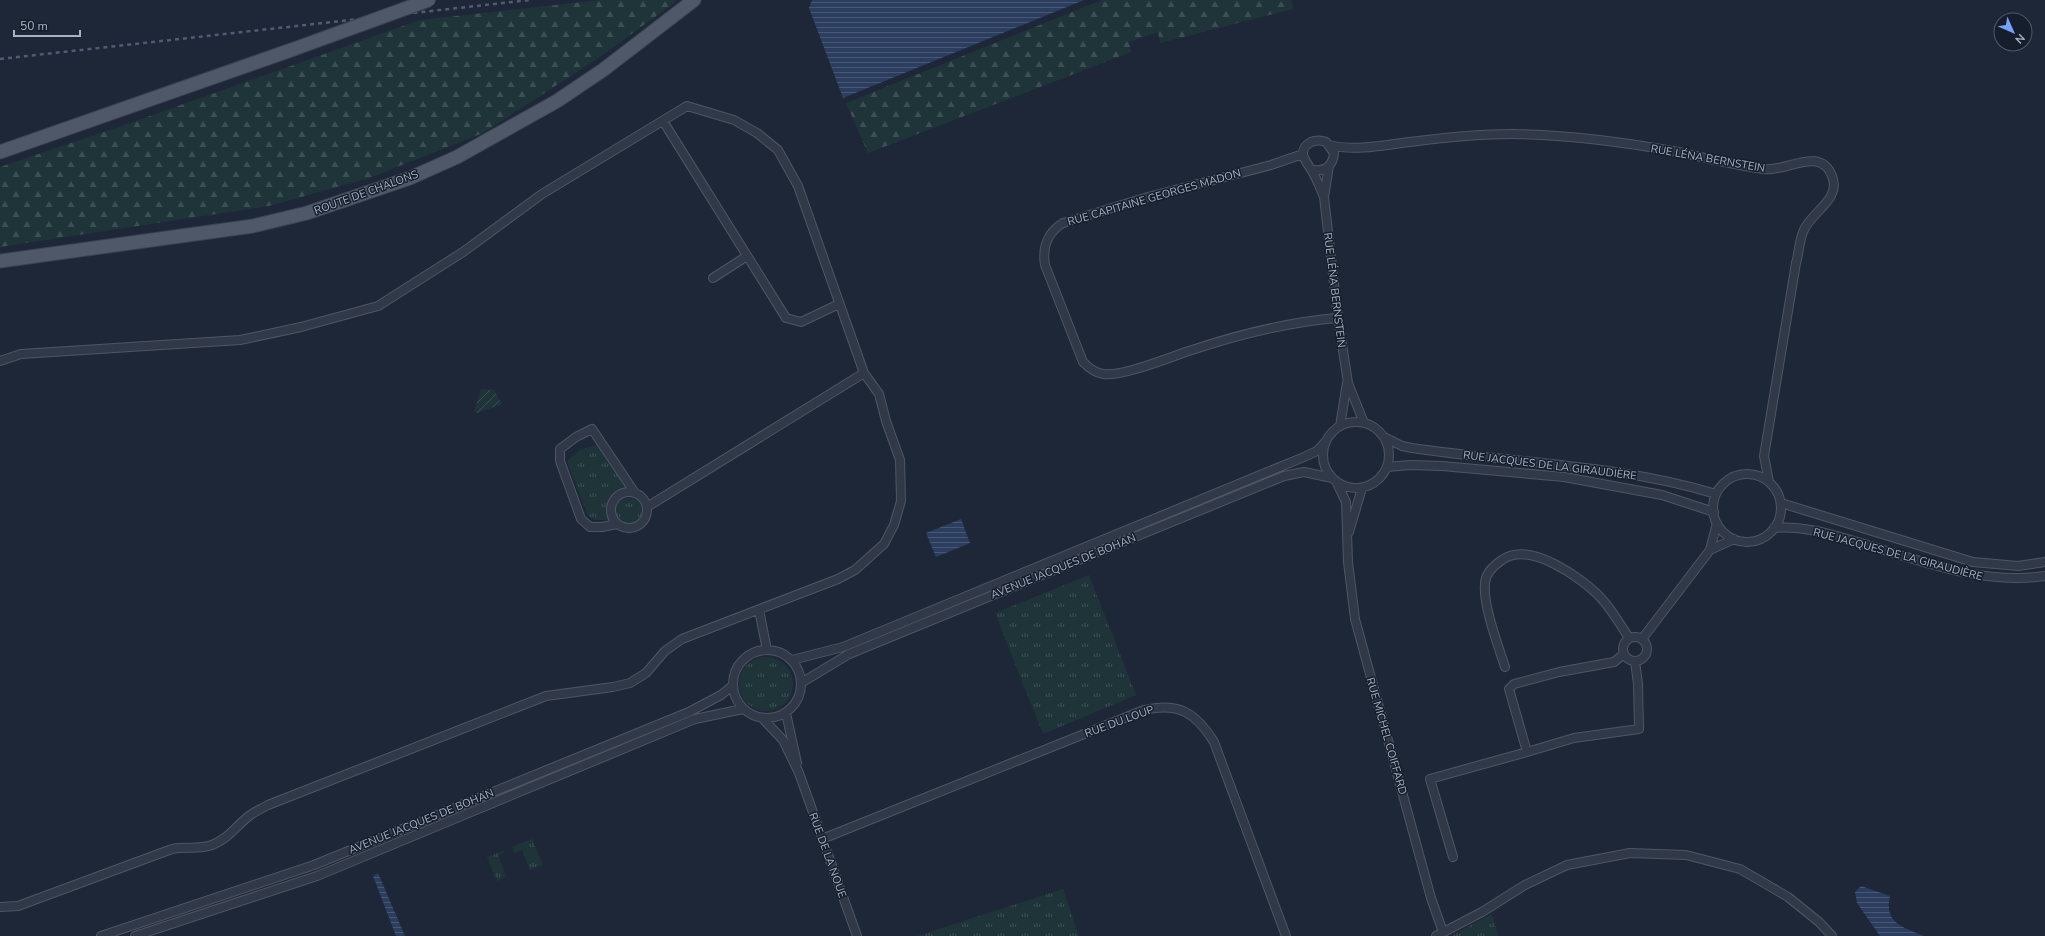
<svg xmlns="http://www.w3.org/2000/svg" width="2045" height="936" viewBox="0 0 2045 936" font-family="'Nunito Sans',sans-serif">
	<defs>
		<pattern id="grass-tufts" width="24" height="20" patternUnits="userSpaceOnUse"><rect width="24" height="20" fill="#1f3439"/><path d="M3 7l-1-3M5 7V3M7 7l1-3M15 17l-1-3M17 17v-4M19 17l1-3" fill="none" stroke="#3d4f54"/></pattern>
		<pattern id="forest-firs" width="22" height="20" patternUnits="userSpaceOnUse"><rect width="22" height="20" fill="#1f3439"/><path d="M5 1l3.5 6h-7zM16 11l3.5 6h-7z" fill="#3d4f54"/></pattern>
		<pattern id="garden-furrows" width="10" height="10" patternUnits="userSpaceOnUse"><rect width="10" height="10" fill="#1f3439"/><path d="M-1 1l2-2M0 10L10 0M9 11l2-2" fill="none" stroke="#3d4f54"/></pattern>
		<pattern id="water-rules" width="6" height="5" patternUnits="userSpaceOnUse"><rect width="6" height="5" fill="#2c3e5f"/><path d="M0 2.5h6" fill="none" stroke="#485874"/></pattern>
	</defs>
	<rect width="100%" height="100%" fill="#1d2738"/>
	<path fill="url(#grass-tufts)" d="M 600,444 L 628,487 C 611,493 605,502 608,520 L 595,520 L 588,516 L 567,461 L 581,449 Z
		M616 511a13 13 0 1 1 26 0a13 13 0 1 1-26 0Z
		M 1089,575 L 1136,695 L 1043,734 L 995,613 Z
		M739 684a27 27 0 1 1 54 0a27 27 0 1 1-54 0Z
		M 532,839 L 543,865 L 530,870 L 522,850 L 514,853 L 512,847 Z
		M 503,851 L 504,852 L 498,855 L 506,877 L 497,881 L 487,857 Z
		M 1063,889 L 1079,936 L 917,936 Z
		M 1492,914 L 1498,936 L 1451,936 Z"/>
	<path fill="url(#forest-firs)" d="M 601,0 L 678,0 L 600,57 L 483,133 L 369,178 L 269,206 L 0,247 L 0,167 L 133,122 L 420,20 Z
		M 1102,0 L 1292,0 L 1293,9 L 1160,43 L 1158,32 L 1129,42 L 1131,52 L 868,153 L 846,103 Z"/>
	<path fill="url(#garden-furrows)" d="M 481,389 L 494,390 L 502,404 L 478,413 L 474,412 Z"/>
	<path fill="url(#water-rules)" d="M 812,0 L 1084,0 L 843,98 L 809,8 Z
		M 961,519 L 970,543 L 936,557 L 926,533 Z
		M 378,873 L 405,936 L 396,936 L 373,876 Z
		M 1861,886 L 1890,896 C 1884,924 1903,927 1924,936 L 1880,936 L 1857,903 L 1855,892 Z"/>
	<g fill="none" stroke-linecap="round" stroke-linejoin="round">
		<defs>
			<path id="street" d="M 663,121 L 786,318 L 801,322 L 839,304
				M 1329,145 C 1358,152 1389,144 1418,141 C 1449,137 1481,134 1513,134 C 1568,135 1624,142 1678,152 C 1706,158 1734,165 1763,169 C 1785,173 1820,145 1832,176 C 1842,200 1810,212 1803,232 C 1799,242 1799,253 1796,263 L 1764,456 L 1769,482
				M 1303,154 L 1271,165 L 1148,197 L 1063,223 C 1048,232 1042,247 1045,265 L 1083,362 C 1088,367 1096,373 1103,374 C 1122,377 1170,357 1189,351 C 1237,335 1288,322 1338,318
				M 1329,166 L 1324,197 L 1338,318 L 1348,383 L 1364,423
				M 1311,169 C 1324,173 1333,166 1334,153 L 1326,142 C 1321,140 1316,140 1311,142 C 1295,151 1307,162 1312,171 C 1317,179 1320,188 1324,197
				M 713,278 L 747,256
				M 0,361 L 21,354 L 240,340 L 301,327 L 378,306 L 463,252 L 542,194 L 687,106 L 734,120 L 757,133 L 778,150 L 798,186 L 864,373 L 879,394 L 886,421 L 900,460 L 901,501 L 894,525 L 884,544 L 855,570 L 838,579 L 682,639 L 665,651 L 646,673 L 630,683 L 613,687 L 546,696 L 268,805 C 261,809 254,812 249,816 C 236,826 228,839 212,845 C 199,850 185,846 172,849 L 18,906 L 0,907
				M1323 455a33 33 0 1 1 66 0a33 33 0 1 1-66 0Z
				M 1340,426 L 1347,383
				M 1384,437 L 1402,446 L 1412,448 C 1513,463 1617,464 1716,494
				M 1387,467 L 1410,465 L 1442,466 L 1564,477 L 1662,495 L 1714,512
				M1713 508a34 34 0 1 1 68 0a34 34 0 1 1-68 0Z
				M 1337,483 L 1346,502 L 1348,562 L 1355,619 L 1431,898 L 1443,932
				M611 510a18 18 0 1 1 36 0a18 18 0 1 1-36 0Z
				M 1781,503 L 1973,562 L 2018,566 L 2045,562
				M 647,507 L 864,373
				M 617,524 L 602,527 L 590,527 L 581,519 L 560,461 L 560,449 L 576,437 L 592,429 L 635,493
				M 1774,528 C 1803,525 1833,535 1861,543 C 1921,561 1981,585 2045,576
				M 1349,532 L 1362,488
				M 1710,550 L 1734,539
				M 759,610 L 767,650
				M1623 649a12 12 0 1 1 24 0a12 12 0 1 1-24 0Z
				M 1642,639 L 1710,550 L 1717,523
				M733 684a34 34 0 1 1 68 0a34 34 0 1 1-68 0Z
				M 1624,654 L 1614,662 L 1559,672 L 1514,684 L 1509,689 L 1527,752 L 1574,738 L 1639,729 L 1638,684 L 1635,661
				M 792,660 L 843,647 L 1304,457 L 1317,451 L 1326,441
				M 1505,667 C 1498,645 1483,606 1485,584 C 1485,574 1493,566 1502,560 C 1529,540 1582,578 1601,598 C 1612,610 1620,624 1629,638
				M 801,683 L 849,654 L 1284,476 L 1304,472 L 1332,478
				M 786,713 L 797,763
				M 763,719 L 783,740 L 799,773 L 857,936
				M 822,839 L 1144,710 C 1179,702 1196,713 1214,742 L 1286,936
				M 1453,857 L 1430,779 L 1527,752
				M 101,936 L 314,865 L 689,712 L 721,695 L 732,686
				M 135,936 L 317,876 L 695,719 L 743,709
				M 1436,936 L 1482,912 L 1525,885 L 1567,865 L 1630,853 L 1686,855 L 1740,869 L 1788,897 L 1819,922 L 1832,936"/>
			<path id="primary" d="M 0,152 L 294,49
				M 0,261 L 253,226 L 307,213 L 410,178 L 457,157 L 557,101 L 603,70 L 694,0"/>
		</defs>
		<use href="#street" stroke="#4e5666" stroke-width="10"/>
		<use href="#primary" stroke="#3a4251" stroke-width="15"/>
		<use href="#street" stroke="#313948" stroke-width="8"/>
		<use href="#primary" stroke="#4e5869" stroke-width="13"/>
		<path stroke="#525c70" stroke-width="2.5" stroke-dasharray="4 4" stroke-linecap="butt" d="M 0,59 L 530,0"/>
		<defs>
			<path id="primary-bridge" d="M 294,49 L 429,0"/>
		</defs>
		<use href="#primary-bridge" stroke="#3a4251" stroke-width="15" stroke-linecap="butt"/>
		<use href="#primary-bridge" stroke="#4e5869" stroke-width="13"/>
	</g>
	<g text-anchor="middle" stroke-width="3" stroke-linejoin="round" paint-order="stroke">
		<g font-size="11" fill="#aab3c6" stroke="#161e2c">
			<text transform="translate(1708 158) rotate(10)" y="4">RUE LÉNA BERNSTEIN</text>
			<text transform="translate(366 192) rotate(-20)" y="4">ROUTE DE CHALONS</text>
			<text transform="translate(1154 197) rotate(-16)" y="4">RUE CAPITAINE GEORGES MADON</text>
			<text transform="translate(1335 290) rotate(83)" y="4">RUE LÉNA BERNSTEIN</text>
			<text transform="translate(1550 465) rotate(7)" y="4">RUE JACQUES DE LA GIRAUDIÈRE</text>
			<text transform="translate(1898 554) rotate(15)" y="4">RUE JACQUES DE LA GIRAUDIÈRE</text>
			<text transform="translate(1063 566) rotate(-22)" y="4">AVENUE JACQUES DE BOHAN</text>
			<text transform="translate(1119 721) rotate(-20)" y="4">RUE DU LOUP</text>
			<text transform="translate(1387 736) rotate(74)" y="4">RUE MICHEL COIFFARD</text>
			<text transform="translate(421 821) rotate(-22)" y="4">AVENUE JACQUES DE BOHAN</text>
			<text transform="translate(828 855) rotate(70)" y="4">RUE DE LA NOUE</text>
		</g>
	</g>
	<g transform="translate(2013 32) rotate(135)"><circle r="19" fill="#161e2c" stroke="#515a6a"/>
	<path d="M0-3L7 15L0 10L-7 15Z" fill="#76a2ff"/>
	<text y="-6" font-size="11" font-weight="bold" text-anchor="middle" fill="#aab3c6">N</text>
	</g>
	<path d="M14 30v6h66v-6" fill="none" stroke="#aab3c6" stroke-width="2"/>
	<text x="20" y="30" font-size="12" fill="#aab3c6" stroke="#161e2c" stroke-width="3" paint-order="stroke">50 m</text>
</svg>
